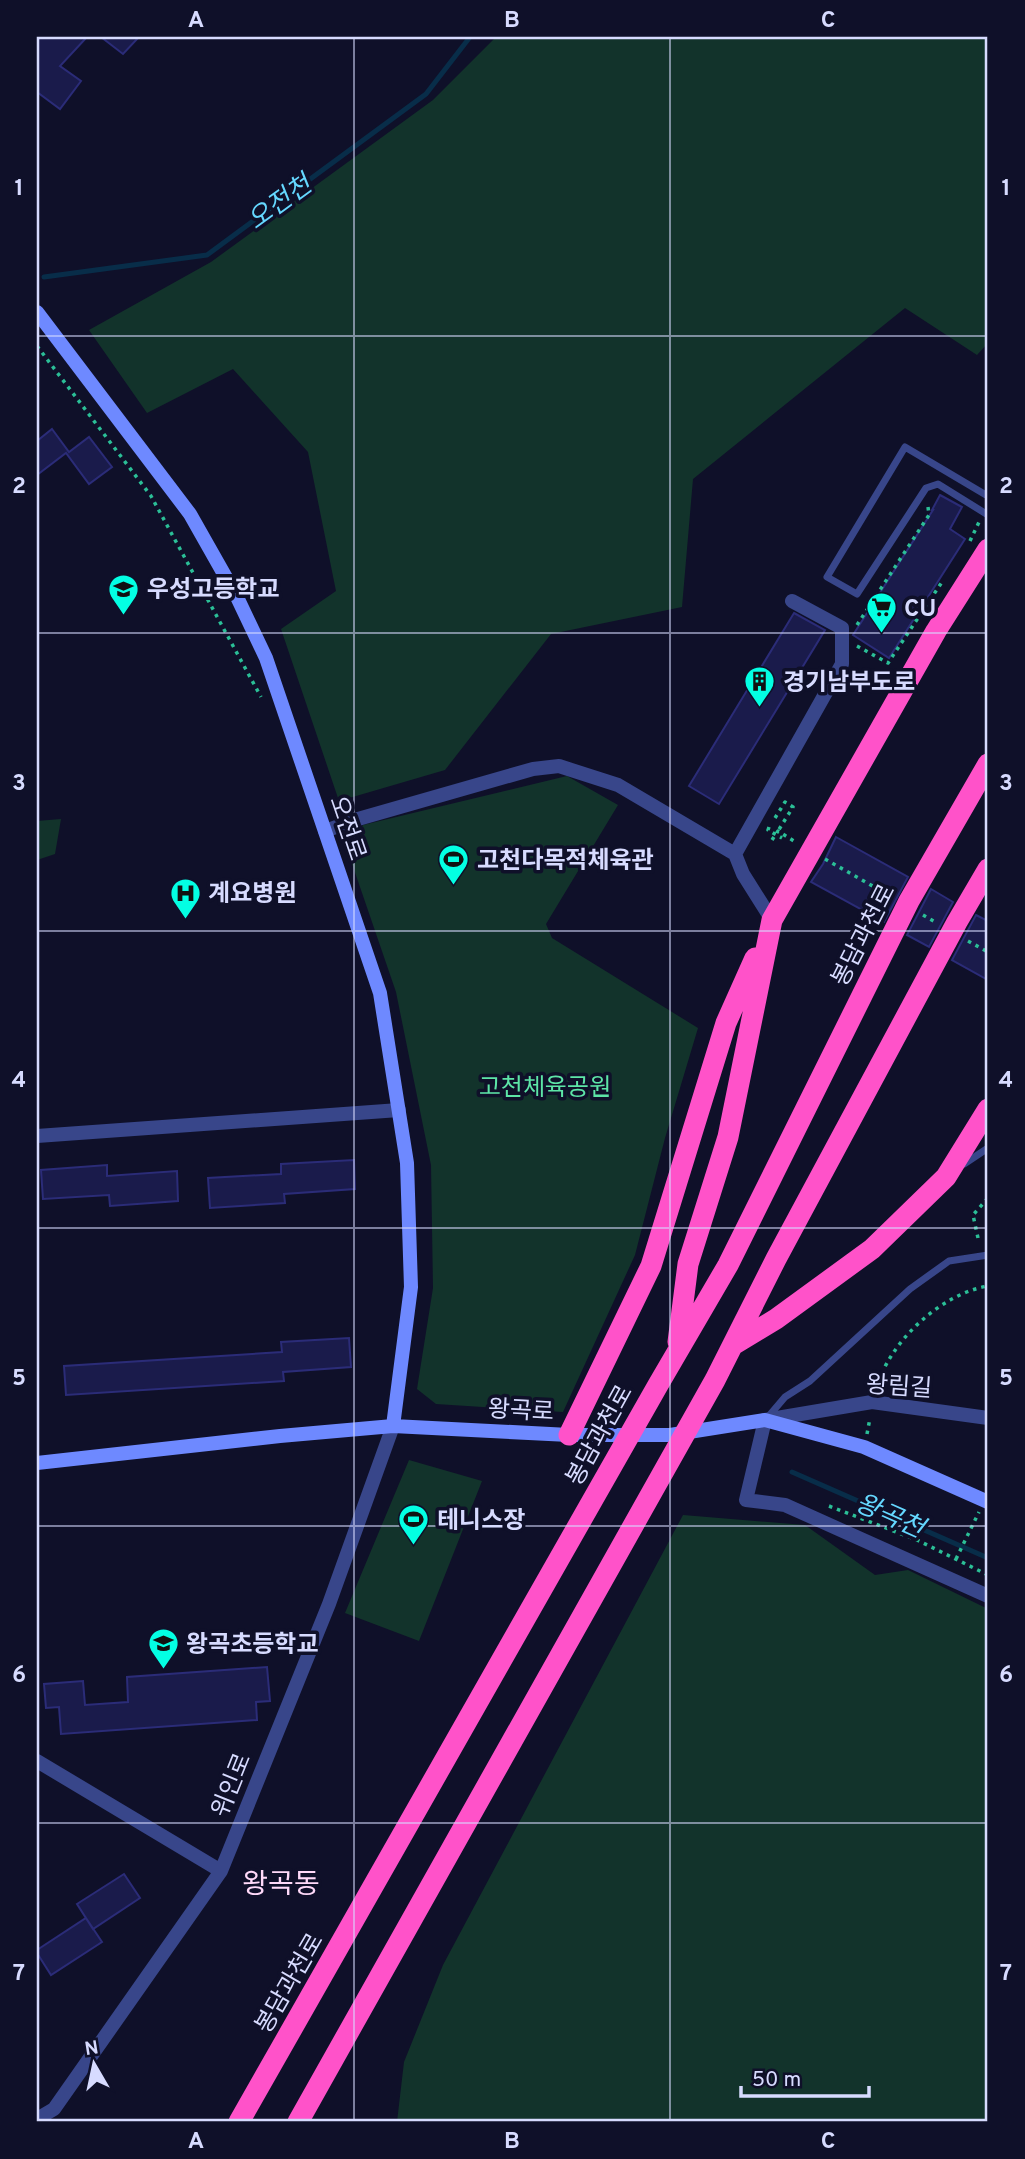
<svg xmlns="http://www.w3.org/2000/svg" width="1025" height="2159" viewBox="0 0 1025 2159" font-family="Overpass,'Noto Sans KR',sans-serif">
	<rect width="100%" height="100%" fill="#0f1029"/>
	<path fill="#12332b" d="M 496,37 L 988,37 L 988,343 L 977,355 L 905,308 L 693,479 L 682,607 L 551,634 L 445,770 L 339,801 L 281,629 L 336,591 L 308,452 L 233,369 L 147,413 L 89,330 L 211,262 L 433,100 Z
		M 567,776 L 618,805 L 546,924 L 552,938 L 698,1028 L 665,1138 L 635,1255 L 563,1412 L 436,1404 L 417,1389 L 433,1288 L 431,1165 L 396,992 L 348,852 L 363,825 Z
		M 61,819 L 55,854 L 37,860 L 37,821 Z
		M 409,1460 L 482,1481 L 419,1641 L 345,1613 Z
		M 683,1515 L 805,1525 L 875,1575 L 908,1570 L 988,1609 L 988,2122 L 397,2122 L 404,2062 L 443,1965 Z"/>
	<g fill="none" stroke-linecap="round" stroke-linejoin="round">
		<path stroke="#082d49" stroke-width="5" d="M 44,277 L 207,255 L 426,94 L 470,37
			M 792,1472 L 988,1558"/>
	</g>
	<path fill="#1a1b4b" stroke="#2b2c78" stroke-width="2" d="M 37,37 L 87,37 L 60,66 L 81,81 L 60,109 L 37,92 Z
		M 101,37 L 139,37 L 123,54 Z
		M 52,429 L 69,452 L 89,437 L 112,467 L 89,484 L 66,453 L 37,475 L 37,441 Z
		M 940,495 L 962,507 L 950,529 L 965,539 L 889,658 L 853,635 L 933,510 L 932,510 Z
		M 794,613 L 825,630 L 719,804 L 689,786 Z
		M 836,837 L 908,877 L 884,922 L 811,882 L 823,864 Z
		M 931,889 L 953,902 L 929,947 L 907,935 Z
		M 976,915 L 988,921 L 988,980 L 952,960 Z
		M 354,1160 L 355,1189 L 284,1194 L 285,1203 L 210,1208 L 208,1178 L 281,1174 L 281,1164 Z
		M 107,1165 L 107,1176 L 177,1171 L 178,1201 L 110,1206 L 109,1195 L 43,1199 L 41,1170 Z
		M 349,1338 L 351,1367 L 283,1372 L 284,1381 L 66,1395 L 64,1366 L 282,1352 L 281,1342 Z
		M 267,1667 L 270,1701 L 256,1702 L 257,1720 L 61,1734 L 59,1707 L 46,1708 L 44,1684 L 83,1681 L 85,1705 L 128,1702 L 127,1677 Z
		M 124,1874 L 140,1898 L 93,1929 L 77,1904 Z
		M 86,1918 L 102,1942 L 51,1975 L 37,1953 L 37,1950 Z"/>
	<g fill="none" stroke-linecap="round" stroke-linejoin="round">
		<path stroke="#2bbf97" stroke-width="3.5" stroke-dasharray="3.5 5" stroke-linecap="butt" d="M 37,346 L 151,496 L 261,697
			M 970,541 L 979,522
			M 857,625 L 929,515 L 928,507
			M 857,646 L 888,663 L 942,582
			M 775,818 L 785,802 L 793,807 L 778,831
			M 769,827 L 768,830 L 782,838
			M 772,840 L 778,831 L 797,843
			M 825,859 L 892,897
			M 923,915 L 937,923
			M 968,941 L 988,952
			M 978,1238 L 973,1215 L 988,1198
			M 876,1390 C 888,1343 940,1294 988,1286
			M 867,1434 L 870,1418
			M 829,1506 L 917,1540 L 988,1575
			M 956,1559 L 979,1512"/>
		<path stroke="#38468a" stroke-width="7" d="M 988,495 L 986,495 L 905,447 L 827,577 L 857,594 L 926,488 L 938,484 L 988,515
			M 964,1164 L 988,1148
			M 768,1417 L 785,1397 L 810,1381 L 910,1289 L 949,1261 L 988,1255"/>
		<path stroke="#38468a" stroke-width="14" d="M 325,831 L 358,819 L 533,769 L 559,766 L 618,785 L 735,854
			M 772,920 L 743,874 L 735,854 L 842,664 L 842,628 L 792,601
			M 37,1136 L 399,1110
			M 988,1418 L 872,1402 L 765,1420 L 746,1500 L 785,1505 L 988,1596
			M 37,1761 L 221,1871
			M 37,2119 L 54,2109 L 221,1871 L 329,1604 L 393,1426"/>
		<path stroke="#6e89ff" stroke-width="14" d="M 37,312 L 190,514 L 237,597 L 266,658 L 380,993 L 407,1163 L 411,1287 L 393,1426
			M 37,1463 L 280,1436 L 393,1426 L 569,1435 L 670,1435 L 765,1420 L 864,1447 L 988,1502"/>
		<path stroke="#ff52c9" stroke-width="21" d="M 678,1342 L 688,1264 L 728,1137 L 772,920 L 936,631 L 988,549
			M 733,1345 L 776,1319 L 872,1249 L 946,1177 L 988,1109
			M 569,1435 L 651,1266 L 726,1023 L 755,958
			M 239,2122 L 658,1385 L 728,1265 L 909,901 L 988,764
			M 298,2122 L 715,1380 L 776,1259 L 957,922 L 988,869"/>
	</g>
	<path fill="none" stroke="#d7dbff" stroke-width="2" stroke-opacity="0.55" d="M 354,37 L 354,2122M 670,37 L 670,2122M 37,336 L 988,336M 37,633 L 988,633M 37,931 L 988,931M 37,1228 L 988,1228M 37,1526 L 988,1526M 37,1823 L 988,1823"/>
	<defs>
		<symbol id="school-pin" viewBox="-11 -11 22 30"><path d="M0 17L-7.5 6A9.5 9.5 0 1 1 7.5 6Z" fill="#03ffe3" stroke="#0f1029"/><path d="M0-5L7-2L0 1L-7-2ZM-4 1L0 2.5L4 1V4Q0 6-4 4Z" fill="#111"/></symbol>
		<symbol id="supermarket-pin" viewBox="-11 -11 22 30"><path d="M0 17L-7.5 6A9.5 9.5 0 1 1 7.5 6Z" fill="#03ffe3" stroke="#0f1029"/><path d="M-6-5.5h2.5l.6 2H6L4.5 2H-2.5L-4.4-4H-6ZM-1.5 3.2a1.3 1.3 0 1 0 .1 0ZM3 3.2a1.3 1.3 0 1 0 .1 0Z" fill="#111"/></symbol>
		<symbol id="building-pin" viewBox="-11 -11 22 30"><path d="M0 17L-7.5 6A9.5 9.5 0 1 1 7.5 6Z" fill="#03ffe3" stroke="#0f1029"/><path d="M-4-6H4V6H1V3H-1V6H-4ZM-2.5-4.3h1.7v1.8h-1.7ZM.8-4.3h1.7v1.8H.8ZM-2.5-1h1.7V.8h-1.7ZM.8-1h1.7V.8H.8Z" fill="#111"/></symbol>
		<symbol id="stadium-pin" viewBox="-11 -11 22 30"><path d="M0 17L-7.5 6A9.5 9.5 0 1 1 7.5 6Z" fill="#03ffe3" stroke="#0f1029"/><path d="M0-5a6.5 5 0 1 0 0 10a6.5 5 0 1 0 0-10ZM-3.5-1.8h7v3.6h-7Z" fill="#111"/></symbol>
		<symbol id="hospital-pin" viewBox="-11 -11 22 30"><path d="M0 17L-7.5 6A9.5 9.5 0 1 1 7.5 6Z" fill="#03ffe3" stroke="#0f1029"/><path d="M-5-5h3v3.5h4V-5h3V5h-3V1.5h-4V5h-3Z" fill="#111"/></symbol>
	</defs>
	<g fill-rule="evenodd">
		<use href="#school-pin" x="106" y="572" width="35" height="47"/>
		<use href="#supermarket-pin" x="864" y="590" width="35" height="47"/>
		<use href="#building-pin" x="742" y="664" width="35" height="47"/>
		<use href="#stadium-pin" x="436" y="842" width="35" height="47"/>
		<use href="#hospital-pin" x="168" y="876" width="35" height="47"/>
		<use href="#stadium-pin" x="396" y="1502" width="35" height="47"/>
		<use href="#school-pin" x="146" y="1626" width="35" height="47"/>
	</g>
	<g text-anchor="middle" stroke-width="7" stroke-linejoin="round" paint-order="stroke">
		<g font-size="24" font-weight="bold" fill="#d7dbff" stroke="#0f1029" text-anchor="start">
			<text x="147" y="597">우성고등학교</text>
			<text x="904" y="616">CU</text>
			<text x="783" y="690">경기남부도로</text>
			<text x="477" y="868">고천다목적체육관</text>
			<text x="208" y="901">계요병원</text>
			<text x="437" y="1528">테니스장</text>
			<text x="186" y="1652">왕곡초등학교</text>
		</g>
		<g font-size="24" fill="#d7dbff" stroke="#0f1029">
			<text transform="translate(348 828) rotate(71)" y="8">오전로</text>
			<text transform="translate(863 935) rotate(-63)" y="8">봉담과천로</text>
			<text transform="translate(899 1386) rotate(4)" y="8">왕림길</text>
			<text transform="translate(521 1410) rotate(3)" y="8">왕곡로</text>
			<text transform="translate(599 1435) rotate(-61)" y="8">봉담과천로</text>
			<text transform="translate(231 1785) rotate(-68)" y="8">위인로</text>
			<text transform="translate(289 1983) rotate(-60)" y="8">봉담과천로</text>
		</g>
		<g font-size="24" fill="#5de5a7" stroke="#0f1029">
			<text x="545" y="1095">고천체육공원</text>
		</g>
		<g font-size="26" font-style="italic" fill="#65d8ff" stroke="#0f1029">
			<text transform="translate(279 202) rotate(-36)" y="9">오전천</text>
			<text transform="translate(890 1515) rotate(24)" y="9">왕곡천</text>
		</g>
		<g font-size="28" fill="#ffd9f9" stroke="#0f1029">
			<text x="281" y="1893">왕곡동</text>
		</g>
	</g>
	<rect width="1025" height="2159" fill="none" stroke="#0f1029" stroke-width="77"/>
	<g transform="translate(94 2064) rotate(351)" stroke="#0f1029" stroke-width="5" paint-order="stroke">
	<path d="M0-5L12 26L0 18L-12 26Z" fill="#d7dbff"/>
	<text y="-10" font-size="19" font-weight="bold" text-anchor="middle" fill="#d7dbff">N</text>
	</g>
	<path d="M741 2086v10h128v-10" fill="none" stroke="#d7dbff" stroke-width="3.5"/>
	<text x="752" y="2086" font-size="21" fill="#d7dbff" stroke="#0f1029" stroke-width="5" paint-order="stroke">50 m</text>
	<rect x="38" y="38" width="948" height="2082" fill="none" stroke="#d7dbff" stroke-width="2.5"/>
	<g font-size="23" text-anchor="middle" font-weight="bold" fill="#d7dbff">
		<text x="196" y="27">A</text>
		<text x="512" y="27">B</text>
		<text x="828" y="27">C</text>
		<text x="19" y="195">1</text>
		<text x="1006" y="195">1</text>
		<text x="19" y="493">2</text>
		<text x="1006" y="493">2</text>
		<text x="19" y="790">3</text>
		<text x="1006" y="790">3</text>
		<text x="19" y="1087">4</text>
		<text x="1006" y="1087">4</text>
		<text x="19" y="1385">5</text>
		<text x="1006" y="1385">5</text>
		<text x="19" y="1682">6</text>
		<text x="1006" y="1682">6</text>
		<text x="19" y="1980">7</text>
		<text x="1006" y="1980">7</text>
		<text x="196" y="2148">A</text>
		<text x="512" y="2148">B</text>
		<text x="828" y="2148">C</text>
	</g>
</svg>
